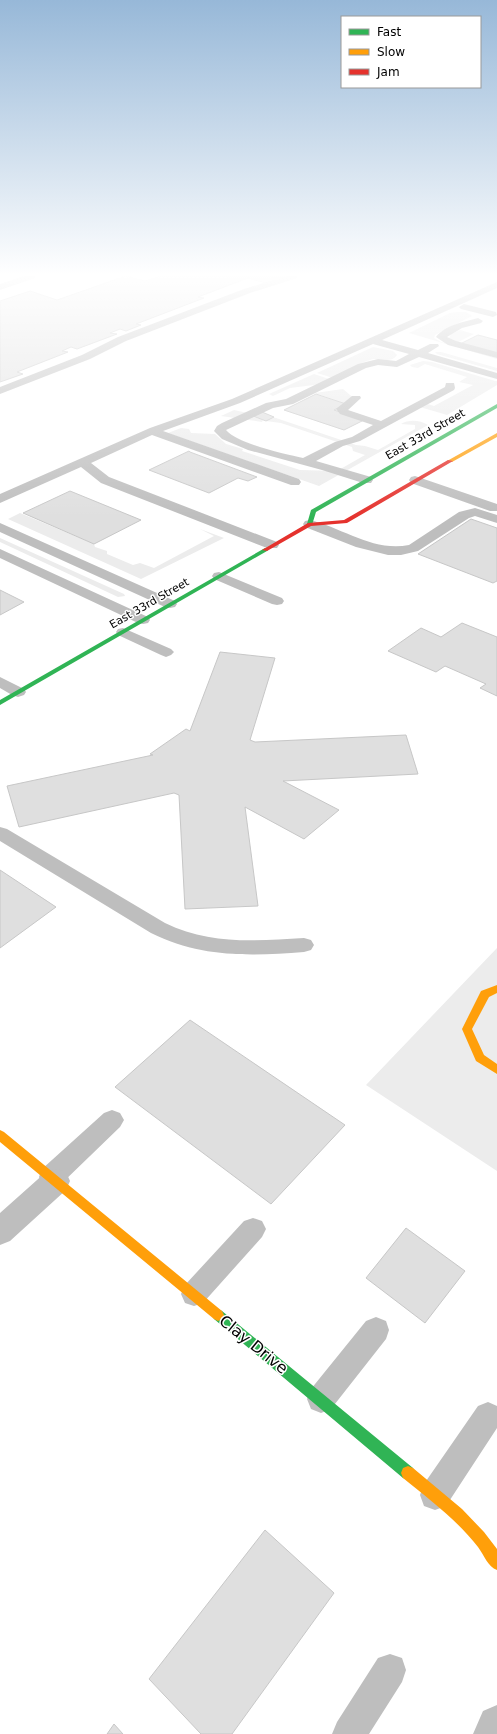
<svg xmlns="http://www.w3.org/2000/svg" width="497" height="1734" viewBox="0 0 497 1734" font-family="'DejaVu Sans',sans-serif">
	<rect width="100%" height="100%" fill="#fff"/>
	<path fill="#ececec" d="M 457,312 L 466,312 L 472,316 L 435,335 L 434,338 L 441,342 L 497,358 L 497,359 L 409,333 L 450,313 Z
		M 460,330 L 474,334 L 458,342 L 449,338 L 451,334 Z
		M 373,347 L 393,351 L 397,355 C 392,363 382,359 374,359 C 365,360 342,373 333,378 L 317,373 Z
		M 435,352 L 441,352 L 497,368 L 497,371 L 437,354 Z
		M 423,361 L 432,362 L 495,381 L 497,381 L 497,385 L 447,415 L 420,407 L 424,403 L 434,406 L 473,385 L 459,382 L 467,377 L 425,364 L 418,368 L 412,367 L 410,365 Z
		M 314,374 L 338,382 L 290,388 L 273,396 L 269,394 Z
		M 343,389 L 356,400 L 346,404 L 315,393 Z
		M 234,410 L 252,414 L 254,417 L 263,420 L 262,422 L 221,416 Z
		M 273,417 L 356,445 L 365,446 L 378,450 L 415,429 L 415,425 L 401,424 C 409,419 420,420 428,425 L 319,486 L 168,433 L 181,428 L 189,429 L 191,433 L 215,434 L 226,444 L 243,449 L 242,451 L 300,470 L 337,471 L 365,455 L 353,451 L 352,447 L 281,423 L 266,421 Z
		M 20,513 L 94,544 L 95,547 L 107,551 L 107,554 L 133,565 L 140,563 L 154,568 L 214,536 L 200,529 L 224,538 L 141,579 L 8,519 Z
		M 0,538 L 124,594 L 125,596 L 118,597 L 0,542 Z
		M 497,948 L 497,1171 L 366,1085 Z"/>
	<path fill="#dfdfdf" stroke="#c7c7c7" d="M 126,276 L 145,281 L 161,276 L 283,277 L 266,283 L 248,278 L 198,297 L 204,298 L 136,324 L 141,325 L 126,331 L 120,329 L 110,333 L 117,334 L 77,349 L 71,347 L 62,351 L 68,352 L 17,372 L 23,374 L 0,382 L 0,301 L 30,291 L 57,300 Z
		M 478,335 L 497,340 L 497,354 L 460,344 Z
		M 316,394 L 346,404 L 334,410 L 364,420 L 344,430 L 284,410 Z
		M 262,412 L 274,417 L 266,421 L 253,416 Z
		M 189,451 L 190,452 L 257,477 L 248,481 L 238,478 L 209,493 L 149,470 Z
		M 70,491 L 141,520 L 94,544 L 23,513 Z
		M 471,519 L 497,528 L 497,581 L 493,583 L 418,554 Z
		M 0,590 L 24,602 L 0,615 Z
		M 462,623 L 497,637 L 497,696 L 480,688 L 486,684 L 445,666 L 436,672 L 388,651 L 421,628 L 441,637 Z
		M 220,652 L 275,658 L 250,740 L 255,742 L 406,735 L 418,774 L 283,781 L 339,810 L 304,839 L 245,807 L 258,906 L 185,909 L 179,795 L 174,793 L 19,827 L 7,786 L 153,755 L 150,754 L 186,729 L 190,731 Z
		M 0,870 L 56,907 L 0,948 Z
		M 190,1020 L 345,1125 L 271,1204 L 115,1087 Z
		M 406,1228 L 465,1271 L 425,1323 L 366,1278 Z
		M 265,1530 L 334,1593 L 232,1734 L 201,1734 L 149,1679 Z
		M 114,1724 L 123,1734 L 107,1734 Z"/>
	<g fill="none" stroke-linecap="round" stroke-linejoin="round">
		<path fill="#bebebe" fill-rule="evenodd" d="M 24,276 L 36,276 L 35,278 L 0,290 L 0,284 Z
			M 286,276 L 298,276 L 297,278 L 250,293 L 126,341 L 90,359 L 0,394 L 0,387 L 82,355 L 118,337 L 244,289 Z
			M 497,282 L 497,288 L 382,340 L 418,350 L 430,344 L 438,344 L 439,346 L 428,353 L 497,373 L 497,379 L 419,357 L 397,367 L 378,365 L 366,368 L 293,404 L 273,408 L 226,430 C 238,444 285,454 303,458 L 335,442 L 352,437 L 373,425 L 340,414 L 336,409 L 352,396 L 360,396 L 361,398 L 348,410 L 381,421 L 445,387 L 446,383 L 454,383 L 455,388 L 454,390 L 360,441 L 343,446 L 316,461 L 371,477 L 373,480 L 371,483 L 363,483 L 322,470 L 248,450 L 222,439 L 214,431 L 217,426 L 222,423 L 266,403 L 286,399 L 358,364 L 378,359 L 396,361 L 409,354 L 373,344 L 240,403 L 163,431 L 299,479 L 301,482 L 299,485 L 291,485 L 152,435 L 91,463 L 109,477 L 277,542 L 279,545 L 277,548 L 267,548 L 101,483 L 81,467 L 0,503 L 0,494 L 150,428 L 232,399 Z
			M 464,304 L 496,312 L 497,315 L 493,317 L 461,309 L 459,307 Z
			M 478,318 L 483,321 L 481,323 L 462,328 L 447,337 L 456,341 L 497,352 L 497,358 L 448,345 L 436,337 C 445,325 464,322 478,318 Z
			M 415,476 L 497,504 L 497,511 L 490,511 L 411,483 L 409,480 L 411,477 Z
			M 475,508 L 497,515 L 497,523 L 475,516 L 469,518 L 418,551 L 401,555 L 388,555 L 356,547 L 305,527 L 303,524 L 305,521 L 310,520 C 343,528 373,552 409,545 L 459,512 Z
			M 0,523 L 175,601 L 177,604 L 175,607 L 170,608 L 165,607 L 0,532 Z
			M 0,549 L 148,617 L 150,620 L 148,623 L 143,624 L 138,623 L 0,558 Z
			M 219,572 L 282,598 L 284,601 L 282,604 L 277,605 L 272,604 L 214,579 L 212,576 L 214,573 Z
			M 123,628 L 171,649 L 174,652 L 171,655 L 166,657 L 161,655 L 118,635 L 116,632 L 118,629 Z
			M 0,677 L 24,689 L 26,692 L 24,695 L 18,697 L 12,695 L 0,688 Z
			M 0,827 L 7,829 L 165,923 C 210,945 255,941 304,938 L 311,940 L 314,945 L 311,950 L 304,952 C 249,956 202,958 151,933 L 0,841 Z
			M 112,1110 L 120,1113 L 124,1120 L 120,1127 L 60,1185 L 51,1188 L 42,1185 L 39,1177 L 42,1169 L 104,1113 Z
			M 253,1218 L 262,1221 L 266,1229 L 262,1237 L 203,1303 L 194,1306 L 185,1303 L 181,1294 L 185,1285 L 244,1221 Z
			M 376,1317 L 386,1321 L 389,1330 L 386,1339 L 331,1409 L 321,1413 L 311,1409 L 307,1399 L 311,1389 L 366,1321 Z
			M 488,1402 L 497,1406 L 497,1428 L 446,1506 L 435,1510 L 424,1506 L 420,1495 L 424,1484 L 478,1406 Z
			M 390,1654 L 402,1658 L 406,1670 L 402,1682 L 369,1734 L 332,1734 L 337,1722 L 378,1658 Z"/>
		<path fill="#bebebe" fill-rule="evenodd" d="M 56,1169 L 66,1172 L 70,1181 L 66,1190 L 10,1241 L 0,1245 L 0,1213 L 46,1172 Z
			M 497,1705 L 497,1734 L 473,1734 L 483,1711 Z"/>
		<path fill="#30b455" fill-rule="evenodd" d="M 497,404 L 497,408 L 316,512 L 312,525 L 307,524 L 311,510 Z
			M 265,548 L 268,550 L 267,551 L 0,705 L 0,700 Z
			M 218,1309 L 222,1311 L 413,1468 L 415,1473 L 413,1478 L 408,1480 L 403,1478 L 214,1319 L 212,1315 L 214,1311 Z"/>
		<path fill="#ff9f0a" fill-rule="evenodd" d="M 497,433 L 497,437 L 452,462 L 447,461 Z
			M 497,985 L 497,993 L 489,997 L 472,1029 L 484,1055 L 497,1064 L 497,1074 L 476,1061 L 462,1029 L 481,991 Z
			M 0,1130 L 4,1132 L 222,1311 L 224,1315 L 222,1319 L 218,1321 L 214,1319 L 0,1142 Z
			M 408,1466 L 413,1468 L 462,1509 L 484,1532 L 497,1549 L 497,1570 C 488,1567 484,1555 478,1547 C 457,1520 429,1499 403,1478 L 401,1473 L 403,1468 Z"/>
		<path fill="#e5322d" fill-rule="evenodd" d="M 448,460 L 453,461 L 347,523 L 311,526 L 267,551 L 262,550 L 308,523 L 344,520 Z"/>
	</g>
	<linearGradient id="sky" x2="0" y2="1"><stop stop-color="#97b8d8"/><stop offset="0.53" stop-color="#fff"/><stop offset="1" stop-color="#fff" stop-opacity="0"/></linearGradient>
	<rect width="497" height="518" fill="url(#sky)"/>
	<g text-anchor="middle" stroke-width="3" stroke-linejoin="round" paint-order="stroke">
		<g font-size="11" fill="#000" stroke="#fff">
			<text transform="translate(425 434) rotate(-30)" y="4">East 33rd Street</text>
			<text transform="translate(149 603) rotate(-30)" y="4">East 33rd Street</text>
		</g>
		<g font-size="16" fill="#000" stroke="#fff">
			<text transform="translate(254 1344) rotate(39)" y="6">Clay Drive</text>
		</g>
	</g>
	<rect x="341" y="16" width="140" height="72" fill="#ffffff" stroke="#999999"/>
	<rect x="349" y="29" width="20" height="6" fill="#30b455" stroke="#999999"/>
	<text x="377" y="36" font-size="12" fill="#000000">Fast</text>
	<rect x="349" y="49" width="20" height="6" fill="#ff9f0a" stroke="#999999"/>
	<text x="377" y="56" font-size="12" fill="#000000">Slow</text>
	<rect x="349" y="69" width="20" height="6" fill="#e5322d" stroke="#999999"/>
	<text x="377" y="76" font-size="12" fill="#000000">Jam</text>
</svg>
